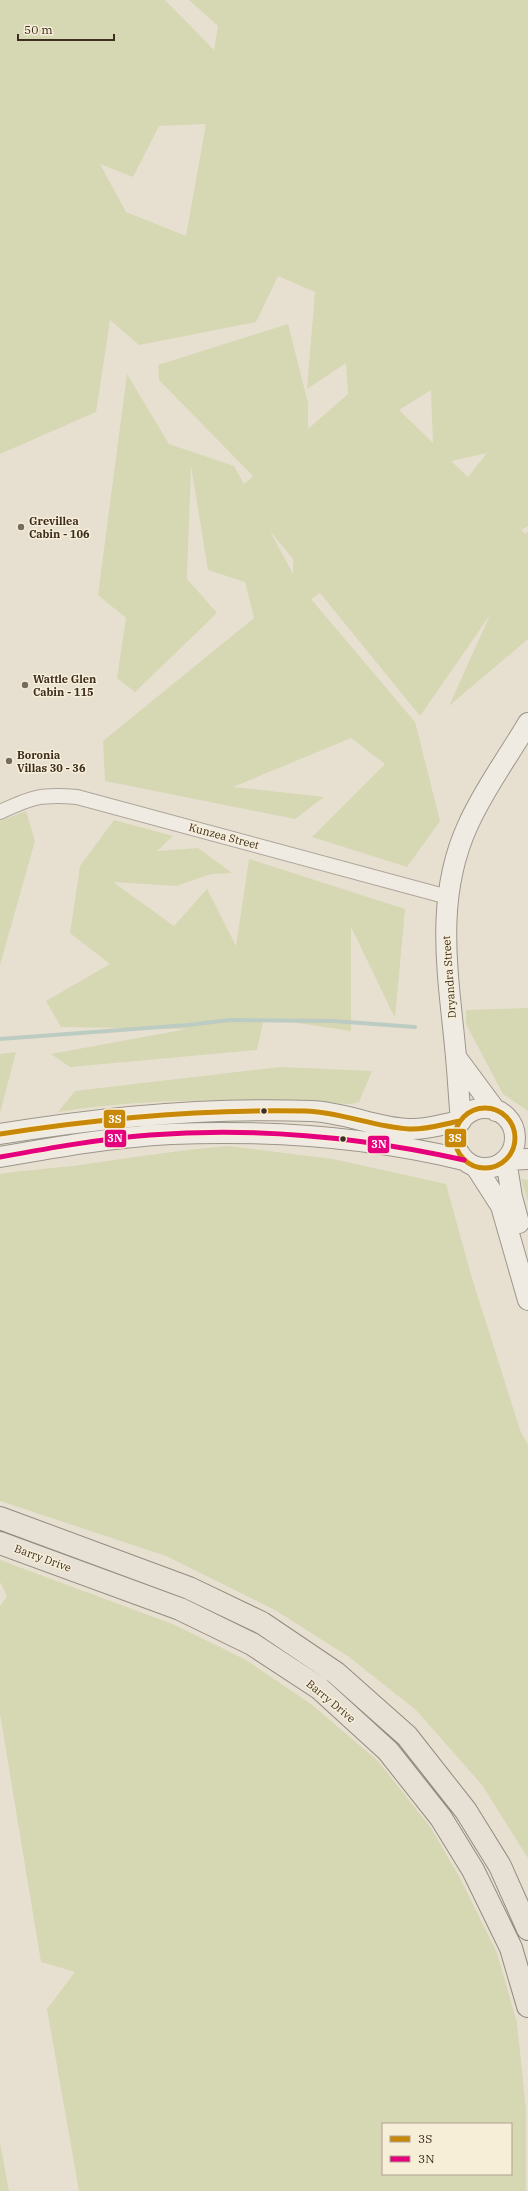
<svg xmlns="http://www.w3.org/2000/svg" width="528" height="2191" viewBox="0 0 528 2191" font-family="'IBM Plex Serif',serif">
	<rect width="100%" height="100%" fill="#e7e0d1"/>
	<path fill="#d6d7b3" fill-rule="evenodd" d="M 0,0 L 165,0 L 214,50 L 218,26 L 189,0 L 528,0 L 528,526 L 521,530 L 526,534 L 528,531 L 528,639 L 449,706 L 490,615 L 420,716 L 320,593 L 311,599 L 415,722 L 440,821 L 407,867 L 312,837 L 385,764 L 351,738 L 233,787 L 324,797 L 295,819 L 105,781 L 103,741 L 254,618 L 245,582 L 208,570 L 191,466 L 187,579 L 217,613 L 135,692 L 117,678 L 126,618 L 98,595 L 127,374 L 169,444 L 234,466 L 244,484 L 253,476 L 159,380 L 158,365 L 288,324 L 308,403 L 308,429 L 348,394 L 346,363 L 307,389 L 315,292 L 278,276 L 256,322 L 139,345 L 110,320 L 96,412 L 0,454 ZM 206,124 L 186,236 L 126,212 L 100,164 L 133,177 L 159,126 ZM 431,390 L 433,443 L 399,410 ZM 487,453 L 468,477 L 451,461 ZM 271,532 L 293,559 L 293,574 L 271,533 Z
		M 26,811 L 35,841 L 0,965 L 0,821 Z
		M 114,820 L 173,836 L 157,851 L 198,848 L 232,873 L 211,874 L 176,886 L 113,882 L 174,926 L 207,889 L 236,946 L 249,859 L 405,909 L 395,1018 L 351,927 L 351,1031 L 264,1018 L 257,1050 L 70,1067 L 51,1054 L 187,1029 L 61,1027 L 46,1001 L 110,964 L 70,933 L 80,866 Z
		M 528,1008 L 528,1111 L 503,1094 L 466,1024 L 466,1010 Z
		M 16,1052 L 0,1113 L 0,1054 Z
		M 280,1067 L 372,1071 L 359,1102 L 350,1104 C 252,1100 155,1096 58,1112 L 75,1091 Z
		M 228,1146 L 333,1159 L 446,1184 L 471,1275 L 520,1430 L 528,1445 L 528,1858 L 482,1785 L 416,1710 L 349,1657 L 275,1610 L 166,1556 L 0,1501 L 0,1174 C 31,1169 63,1168 94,1163 C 139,1156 183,1150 228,1146 Z
		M 521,1179 L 528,1180 L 528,1202 Z
		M 0,1560 L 175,1625 L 246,1660 L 311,1704 L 378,1761 L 431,1828 L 460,1878 L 497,1953 L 517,2023 L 526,2110 L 526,2191 L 79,2191 L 47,2009 L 75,1972 L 41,1962 L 0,1714 L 0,1606 L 7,1596 L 0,1582 ZM 383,2124 L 511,2124 L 511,2174 L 383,2174 Z
		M 0,2143 L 9,2191 L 0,2191 Z"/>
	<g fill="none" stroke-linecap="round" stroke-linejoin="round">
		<path stroke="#bcccc2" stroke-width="4" d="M 0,1039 L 188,1025 L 230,1020 L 333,1021 L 415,1027"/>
		<defs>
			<path id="street" d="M 0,812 C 32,797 41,794 77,797 L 448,897"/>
			<path id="secondary" d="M 456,1057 L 496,1111
				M455 1138a30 30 0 1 1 60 0a30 30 0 1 1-60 0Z
				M 461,1121 C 459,1100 458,1078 456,1057 C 449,978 433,901 468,825 C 484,789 508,757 528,723
				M 0,1134 C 103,1117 207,1107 311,1111 C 345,1112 376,1128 409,1129 C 427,1130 443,1124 460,1121
				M 0,1157 C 57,1147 114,1137 171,1134 C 269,1130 369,1137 464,1160
				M 506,1160 L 512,1197 L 519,1223
				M 506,1160 L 528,1159
				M 476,1167 L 501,1206 L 528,1300"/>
			<path id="primary" d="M 0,1518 L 189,1588 L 262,1623 L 336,1673 L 407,1736 L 466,1811 L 500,1866 L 528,1929
				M 0,1543 L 180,1609 L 252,1644 L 319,1688 L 388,1751 L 441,1818 L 473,1870 L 511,1948 L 528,2006"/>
		</defs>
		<use href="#street" stroke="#ada599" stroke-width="16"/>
		<use href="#secondary" stroke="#9c958a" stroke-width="22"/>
		<use href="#primary" stroke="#928b80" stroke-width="24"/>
		<use href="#street" stroke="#efebe3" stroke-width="14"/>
		<use href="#secondary" stroke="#efebe3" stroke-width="20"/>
		<use href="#primary" stroke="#e6e1d4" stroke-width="22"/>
		<defs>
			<path id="bus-1" d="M455 1138a30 30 0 1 1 60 0a30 30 0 1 1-60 0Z
				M 0,1134 C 101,1118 202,1109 305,1111 C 341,1112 374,1127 409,1129 C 427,1130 443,1124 460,1121"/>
			<path id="bus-2" d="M 0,1157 C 50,1148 100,1139 150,1135 C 255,1127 361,1137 464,1160"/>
		</defs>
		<use href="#bus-1" stroke="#f7eed8" stroke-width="8"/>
		<use href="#bus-2" stroke="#f7eed8" stroke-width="8"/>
		<use href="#bus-1" stroke="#c88808" stroke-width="5"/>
		<use href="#bus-2" stroke="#e5007d" stroke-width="5"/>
	</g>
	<g fill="#786c5e" stroke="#f7eed8" stroke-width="1.5">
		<circle cx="21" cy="527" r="4"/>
		<circle cx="25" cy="685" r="4"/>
		<circle cx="9" cy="761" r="4"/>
	</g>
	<g fill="#3d2e20" stroke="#f7eed8" stroke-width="1.5">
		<circle cx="264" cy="1111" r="3.5"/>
		<circle cx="343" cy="1139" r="3.5"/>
	</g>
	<g text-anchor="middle" stroke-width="3" stroke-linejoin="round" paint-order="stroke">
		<g font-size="11" font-weight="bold" fill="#3d2e20" stroke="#f7eed8" text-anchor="start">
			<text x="29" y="525">Grevillea<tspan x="29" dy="13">Cabin - 106</tspan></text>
			<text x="33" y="683">Wattle Glen<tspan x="33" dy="13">Cabin - 115</tspan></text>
			<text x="17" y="759">Boronia<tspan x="17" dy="13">Villas 30 - 36</tspan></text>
		</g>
		<g font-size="11" fill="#3d2e20" stroke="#f7eed8">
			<text transform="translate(224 836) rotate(15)" y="4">Kunzea Street</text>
			<text transform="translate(449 977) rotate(-94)" y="4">Dryandra Street</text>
			<text transform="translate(43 1558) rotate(20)" y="4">Barry Drive</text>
			<text transform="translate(331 1701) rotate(40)" y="4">Barry Drive</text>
		</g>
	</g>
	<g stroke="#f7eed8" stroke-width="1.5">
		<rect x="103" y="1109" width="23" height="20" rx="4" fill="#c88808"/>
		<rect x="444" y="1128" width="23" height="20" rx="4" fill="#c88808"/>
		<rect x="104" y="1129" width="23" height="19" rx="4" fill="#e5007d"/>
		<rect x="367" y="1135" width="23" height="19" rx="4" fill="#e5007d"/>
	</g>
	<g font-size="11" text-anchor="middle" font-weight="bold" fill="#fff">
		<text x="115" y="1123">3S</text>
		<text x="455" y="1142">3S</text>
		<text x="115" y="1142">3N</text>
		<text x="379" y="1148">3N</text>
	</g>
	<rect x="382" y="2123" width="130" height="52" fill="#f7eed8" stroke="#ada18e"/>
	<rect x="390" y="2136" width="20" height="6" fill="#c88808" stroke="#ada18e"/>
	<text x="418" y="2143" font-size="12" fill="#3d2e20">3S</text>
	<rect x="390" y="2156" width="20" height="6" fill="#e5007d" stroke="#ada18e"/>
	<text x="418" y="2163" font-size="12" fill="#3d2e20">3N</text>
	<path d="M18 34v6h96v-6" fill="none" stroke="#3d2e20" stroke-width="2"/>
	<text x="24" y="34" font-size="12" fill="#3d2e20" stroke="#f7eed8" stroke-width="3" paint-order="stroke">50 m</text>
</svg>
